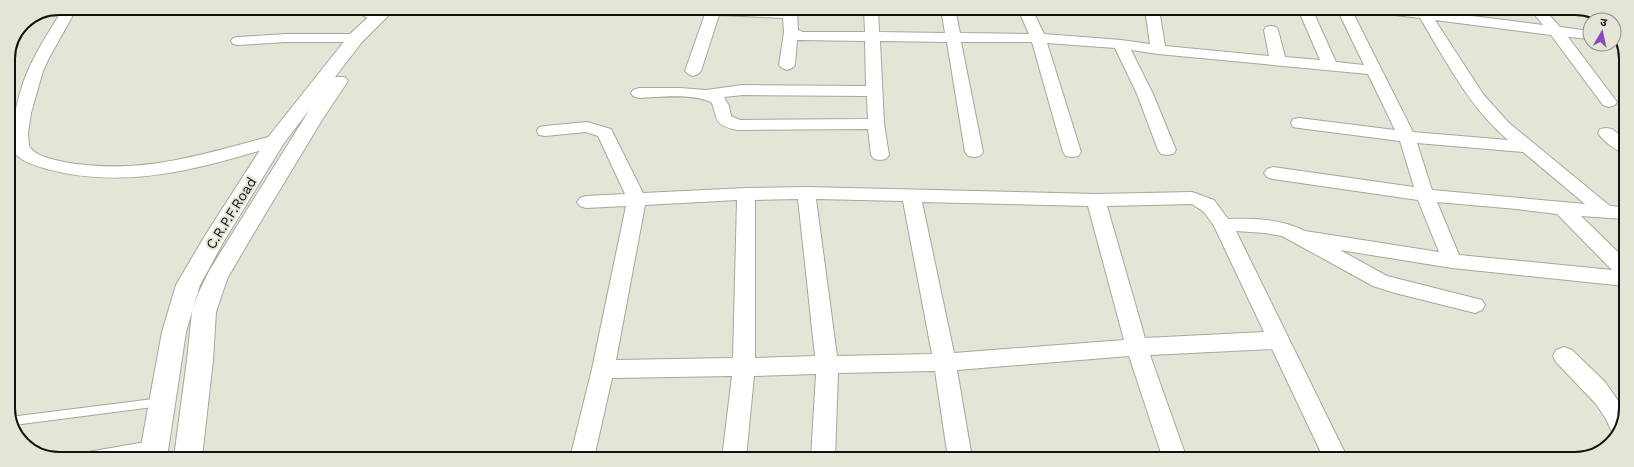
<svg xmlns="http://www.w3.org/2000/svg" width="1634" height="467" viewBox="0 0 1634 467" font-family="'Work Sans','Noto Sans Devanagari',sans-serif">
	<rect width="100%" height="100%" fill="#e4e4d7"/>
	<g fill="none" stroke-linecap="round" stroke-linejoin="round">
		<defs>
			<path id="service" d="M 161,398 L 165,399 L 166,402 L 165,405 L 161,406 L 14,425 L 10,417 Z
				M 151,441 L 155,443 L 157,446 L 155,449 L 151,451 L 114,457 L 82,457 L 84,454 L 88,452 Z"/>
			<path id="minor" d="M 63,8 L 77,8 L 49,58 L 43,71 L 31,113 L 28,133 L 29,146 C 36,157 52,159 64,162 C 142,176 202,154 276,135 L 282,136 L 284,140 L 282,144 C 204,167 129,191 47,169 C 34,165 15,161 11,145 C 9,137 12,126 14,118 C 18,98 24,76 34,58 C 42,41 54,25 63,8 Z
				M 354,8 C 365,8 378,7 385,17 L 383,20 C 374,22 360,16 354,8 Z
				M 683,9 L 797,9 L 798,30 L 803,32 L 865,32 L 864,9 L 878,9 L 879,32 L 945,33 L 941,9 L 955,9 L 960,33 L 1029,34 L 1018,9 L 1032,9 L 1044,34 L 1121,40 L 1150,44 L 1145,9 L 1159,9 L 1165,46 L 1269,56 L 1264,30 L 1266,27 L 1271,26 L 1276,27 L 1278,30 L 1285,57 L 1320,60 L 1298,9 L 1312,9 L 1336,62 L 1364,65 L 1337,9 L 1351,9 L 1413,132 L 1508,140 C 1470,108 1446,61 1420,18 L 1378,13 L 1373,12 L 1371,9 L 1424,10 L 1543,25 L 1531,10 L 1545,10 L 1560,27 L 1590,31 L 1590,39 L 1568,37 L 1617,102 L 1615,105 L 1609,107 L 1603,105 L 1551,35 L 1435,20 L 1483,94 L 1509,123 L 1610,206 L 1625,207 L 1625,219 L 1581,216 L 1625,259 L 1625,286 L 1452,268 L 1340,250 L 1387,276 L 1482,300 L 1485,305 L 1482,310 L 1475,313 L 1395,293 L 1373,286 L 1282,236 L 1265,233 L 1236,231 L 1348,459 L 1324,459 L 1272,349 L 1150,355 L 1187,459 L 1163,459 L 1129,356 L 957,370 L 972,458 L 948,458 L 935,371 L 838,373 L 835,458 L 811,458 L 816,374 L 754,376 L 746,458 L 722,458 L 732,376 L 612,378 L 594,458 L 570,458 L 592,369 L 626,206 L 586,208 L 580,206 L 577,202 L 580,198 L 586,196 L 625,194 L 598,136 L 586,132 L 545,136 L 539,135 L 537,131 L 539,127 L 545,126 L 587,122 L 611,129 L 643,193 L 746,188 L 806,187 L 1096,194 L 1192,192 L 1214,200 L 1228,219 C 1255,218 1281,219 1305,231 L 1439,252 L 1418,200 L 1273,179 L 1267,177 L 1264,173 L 1267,169 L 1273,167 L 1414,187 L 1400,141 L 1299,128 L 1293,127 L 1291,123 L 1293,119 L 1299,118 L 1395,130 L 1368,74 L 1158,54 L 1131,50 L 1153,94 L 1176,150 L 1173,154 L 1167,155 L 1161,154 L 1158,150 L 1137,94 L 1115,48 L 1047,43 L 1081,152 L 1078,156 L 1072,157 L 1066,156 L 1063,152 L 1032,42 L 961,42 L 983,152 L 980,156 L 974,157 L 968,156 L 965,152 L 947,42 L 880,41 L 884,124 L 889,155 L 886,159 L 880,160 L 874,159 L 871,155 L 868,129 L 737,130 C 715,125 718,122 712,103 C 695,93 659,97 639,98 L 633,96 L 631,93 L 633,90 L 639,88 L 680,88 L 706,90 L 743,85 L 866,86 L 865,41 L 797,40 L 795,65 L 792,68 L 787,70 L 782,68 L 779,65 L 784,32 L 783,18 L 719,15 L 701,71 L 698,74 L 693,76 L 688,74 L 685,71 L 705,14 L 685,12 ZM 743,95 L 867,96 L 868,119 L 740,120 L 731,116 L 729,106 L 724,97 ZM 1417,143 L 1523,152 L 1585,204 L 1432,190 ZM 798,199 L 815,356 L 755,358 L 755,200 ZM 816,199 L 903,201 L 932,354 L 837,356 ZM 737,200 L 733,358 L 616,360 L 645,205 ZM 922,202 L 1088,206 L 1124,340 L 954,353 ZM 1437,202 L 1517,209 L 1557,214 L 1612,270 L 1459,255 ZM 1192,204 L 1204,212 L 1214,226 L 1264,332 L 1145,338 L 1107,206 Z
				M 286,34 L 356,34 L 361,35 L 363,38 L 361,41 L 356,42 L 286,42 L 238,45 L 233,44 L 231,41 L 233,38 L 238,37 Z
				M 1614,34 L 1617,34 L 1621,43 L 1614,42 Z
				M 1606,128 L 1612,129 L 1626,140 L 1625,153 C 1616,151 1603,141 1598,133 L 1600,129 Z
				M 1564,347 L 1572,350 L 1605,382 L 1624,409 L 1624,421 L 1615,435 L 1613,434 L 1606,419 L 1596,404 L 1556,362 L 1553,356 L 1556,350 Z"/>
			<path id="primary" d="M 378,8 L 396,8 L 362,42 L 335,77 L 345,77 L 348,81 L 322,120 L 264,216 L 228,277 L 222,294 L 216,312 L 213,360 L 202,457 L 174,457 L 187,360 L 192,312 L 198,294 L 209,271 L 310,109 L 284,143 L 224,241 L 200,285 L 186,332 L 167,457 L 139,457 L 162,332 L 176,285 L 206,234 L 269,136 L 350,34 Z"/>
		</defs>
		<use href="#service" stroke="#a7a79b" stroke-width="2"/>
		<use href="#minor" stroke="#a7a79b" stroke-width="2"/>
		<use href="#primary" stroke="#a7a79b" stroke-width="2"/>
		<use href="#service" fill="#fff" fill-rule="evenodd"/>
		<use href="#minor" fill="#fff" fill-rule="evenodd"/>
		<use href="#primary" fill="#fff" fill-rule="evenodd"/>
	</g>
	<g text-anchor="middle" stroke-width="4" stroke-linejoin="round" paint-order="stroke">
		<g font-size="14" fill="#12120e" stroke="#e4e4d7">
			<text transform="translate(231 213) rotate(-58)" y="5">C.R.P.F.Road</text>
		</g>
	</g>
	<path d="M0 0H1634V467H0ZM59 15H1575A44 44 0 0 1 1619 59V408A44 44 0 0 1 1575 452H59A44 44 0 0 1 15 408V59A44 44 0 0 1 59 15Z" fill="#e4e4d7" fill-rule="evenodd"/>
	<path fill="none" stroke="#12120e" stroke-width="2" d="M59 15H1575A44 44 0 0 1 1619 59V408A44 44 0 0 1 1575 452H59A44 44 0 0 1 15 408V59A44 44 0 0 1 59 15Z"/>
	<g transform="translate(1602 32) rotate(9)"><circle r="19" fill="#e4e4d7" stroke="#909087"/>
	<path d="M0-3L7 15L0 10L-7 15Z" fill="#864ac0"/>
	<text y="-6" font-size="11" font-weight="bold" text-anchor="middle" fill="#12120e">उ</text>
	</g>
</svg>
